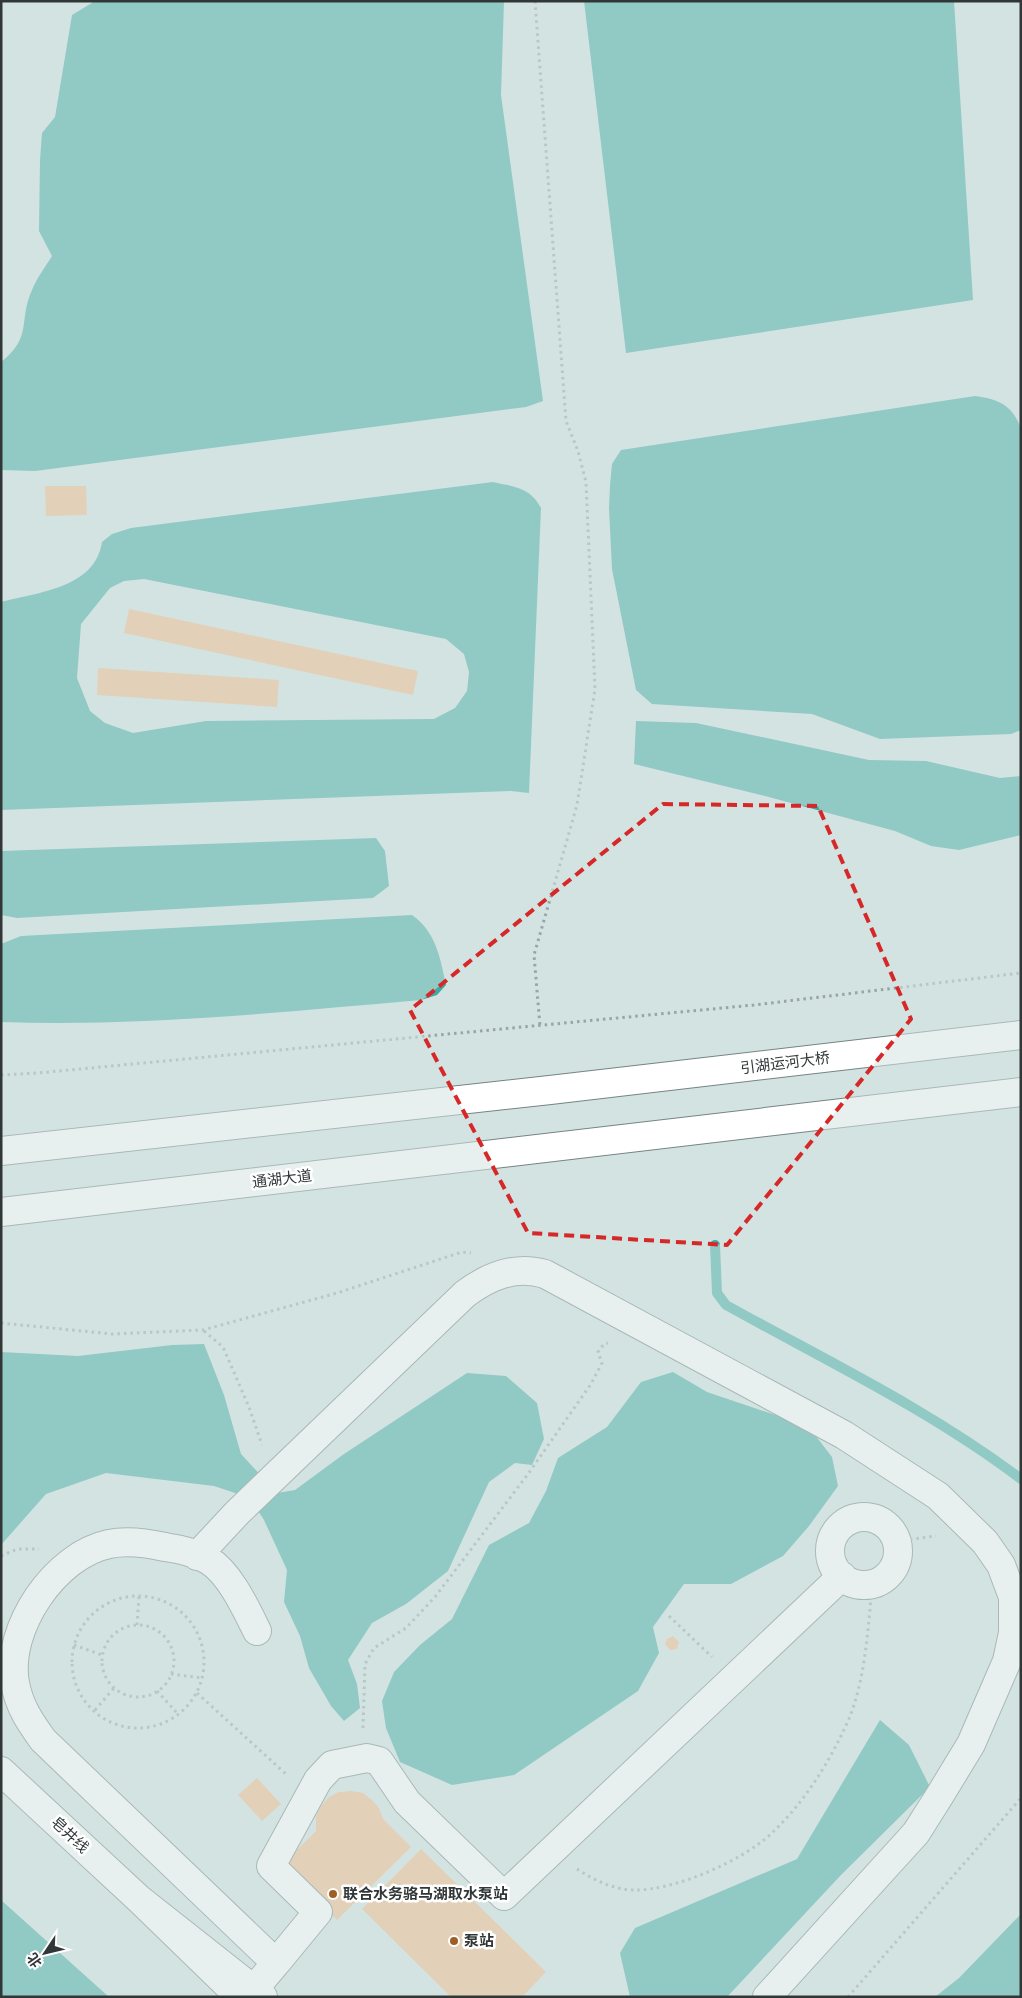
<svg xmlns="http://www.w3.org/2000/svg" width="1022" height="1998" viewBox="0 0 1022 1998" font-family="Signika,'Noto Sans SC',sans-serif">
	<rect width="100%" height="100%" fill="#d3e3e1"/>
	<path fill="#41a8a3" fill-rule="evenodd" d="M 95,1 L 504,1 L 501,95 L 543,401 L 526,407 L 35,471 L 1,470 L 1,362 C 33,337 18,321 32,290 C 37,278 45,267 52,256 L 39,231 L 40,160 L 42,133 L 55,117 L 72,15 Z
		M 584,1 L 954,1 L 973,300 L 626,353 Z
		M 975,396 C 998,399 1013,405 1021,429 L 1021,730 L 1011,734 L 880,739 L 812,714 L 652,704 L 636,690 L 612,569 L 609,508 L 610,485 L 612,464 L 621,450 Z
		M 493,482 C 515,487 530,487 541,508 L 529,793 L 511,791 L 1,810 L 1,602 C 39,592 95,588 102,542 L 112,534 L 131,528 ZM 144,579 L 446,639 L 464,654 L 469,672 L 467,691 L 455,708 L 434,719 L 206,721 L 133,733 L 105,723 L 90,711 L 77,678 L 81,624 L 110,588 L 124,581 Z
		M 636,721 L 696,723 L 869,760 L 926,761 L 1000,778 L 1021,776 L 1021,835 L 959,850 L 931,846 L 895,831 L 765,796 L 634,764 Z
		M 376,838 L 385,851 L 389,886 L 373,898 L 17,918 L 1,915 L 1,851 Z
		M 412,915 C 436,932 440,957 446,985 L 437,995 L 421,1000 C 281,1012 142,1027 1,1022 L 1,944 L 21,936 Z
		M 204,1344 L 224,1395 L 241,1454 L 277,1493 L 295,1490 L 344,1454 L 467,1373 L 506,1376 L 537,1403 L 544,1439 L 532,1465 L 515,1463 L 489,1482 L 448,1571 L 406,1604 L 372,1623 L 348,1660 L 357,1684 L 360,1708 L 344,1721 L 331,1706 L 309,1668 L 300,1636 L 284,1602 L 287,1570 L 264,1520 L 250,1498 L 214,1486 L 106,1473 L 46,1494 L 1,1545 L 1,1352 L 78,1356 L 172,1345 Z
		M 673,1372 L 707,1392 L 808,1426 L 832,1457 L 838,1486 L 809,1526 L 783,1556 L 731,1584 L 684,1584 L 653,1627 L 659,1653 L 638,1691 L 514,1775 L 452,1785 L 400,1762 L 386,1728 L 382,1701 L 394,1672 L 420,1645 L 452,1619 L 489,1545 L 529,1523 L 546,1491 L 558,1458 L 607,1427 L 641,1382 Z
		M 880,1720 L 909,1745 L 930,1787 L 841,1875 L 727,1997 L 630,1997 L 620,1953 L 635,1928 L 797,1859 Z
		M 1,1900 L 109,1997 L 1,1997 Z
		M 1021,1914 L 1021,1997 L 935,1997 L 959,1978 Z"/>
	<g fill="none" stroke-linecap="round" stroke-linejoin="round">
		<path stroke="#41a8a3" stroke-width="10" d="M 715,1245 L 717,1293 L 726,1305 C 825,1360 930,1410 1021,1479"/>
	</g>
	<path fill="#f5b888" d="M 45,486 L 86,486 L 87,515 L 46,516 Z
		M 129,609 L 418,671 L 413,695 L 124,633 Z
		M 98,668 L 279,680 L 277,707 L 97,695 Z
		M 673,1636 L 679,1642 L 677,1649 L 670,1650 L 665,1644 L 667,1639 Z
		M 257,1778 L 281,1804 L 262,1821 L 238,1795 Z
		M 351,1791 L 363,1793 L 372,1800 L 379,1808 L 383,1819 L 411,1847 L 337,1920 L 282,1865 L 316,1831 L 316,1816 L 321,1806 L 329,1797 L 339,1792 Z
		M 421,1849 L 546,1972 L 522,1997 L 451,1997 L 362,1909 Z"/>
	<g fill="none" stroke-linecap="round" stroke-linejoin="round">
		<defs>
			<path id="minor" d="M830 1551a34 34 0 1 1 68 0a34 34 0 1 1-68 0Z
				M 197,1556 L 237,1513 L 465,1294 C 489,1276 515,1265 545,1274 L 844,1435 L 938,1496 L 985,1542 L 1001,1565 L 1013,1597 L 1013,1633 L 1007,1661 L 971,1744 L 940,1795 L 916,1833 L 767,1997
				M 1,1771 L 139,1899
				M 276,1963 L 318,1912 L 271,1866 L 318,1780 L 332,1765 L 367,1758 L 379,1761 L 407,1802 L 504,1896 L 842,1576
				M 254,1989 L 276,1963 L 43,1740 C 30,1722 19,1706 15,1683 C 5,1629 55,1555 109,1544 C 127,1540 147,1543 165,1547 C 179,1549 196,1553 208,1560 C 230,1573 246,1609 257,1631
				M 240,1997 L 139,1899 L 263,1997"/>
			<path id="major" d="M 1,1151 L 550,1090 L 1021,1035
				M 1,1212 L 1021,1092"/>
		</defs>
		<use href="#minor" stroke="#768483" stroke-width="30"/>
		<use href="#major" stroke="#768483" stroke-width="30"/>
		<path stroke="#99a5a4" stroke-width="3" stroke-dasharray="2.5 4" stroke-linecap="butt" d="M 535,1 L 566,421 L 578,451 L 586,482 L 595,689 L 577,805 L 534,955 L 540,1026
			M 1,1075 L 38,1073 L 754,1005 L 1021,973
			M 1,1323 L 112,1334 L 203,1330 L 337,1293 L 462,1252 L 471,1253
			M 204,1331 L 223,1347 L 249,1407 L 262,1445
			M 897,1541 L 936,1536
			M 1,1556 L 17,1549 L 39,1549
			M72 1662a66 66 0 1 1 132 0a66 66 0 1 1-132 0Z
			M 669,1616 L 712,1657
			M 137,1625 L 139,1596
			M102 1661a36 36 0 1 1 72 0a36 36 0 1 1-72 0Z
			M 74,1645 L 102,1655
			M 171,1674 L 202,1678
			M 157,1691 L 178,1714
			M 197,1693 L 287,1775
			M 95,1710 L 114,1688
			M 363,1728 L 365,1664 L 374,1648 L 406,1628 L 435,1597 L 528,1474 L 591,1384 L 602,1363 L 598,1352 L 604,1344 L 608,1343
			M 577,1869 C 594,1880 612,1889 633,1890 C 675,1891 745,1860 774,1831 C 806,1800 830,1761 848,1721 C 865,1682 868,1629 872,1587
			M 848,1997 L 1021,1798"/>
		<use href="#minor" stroke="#fff" stroke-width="28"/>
		<use href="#major" stroke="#fff" stroke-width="28"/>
	</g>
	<path d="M0 0H1022V1998H0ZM 663,804 L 818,806 L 911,1019 L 727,1245 L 528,1233 L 410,1010 Z" fill="#d3e3e1" fill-opacity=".55" fill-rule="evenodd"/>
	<path fill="none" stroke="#d62828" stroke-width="4" stroke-dasharray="10 6" stroke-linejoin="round" d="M 663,804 L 818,806 L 911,1019 L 727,1245 L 528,1233 L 410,1010 Z"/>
	<g fill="#9e5f26" stroke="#fff" stroke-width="2">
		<circle cx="333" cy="1894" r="5"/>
		<circle cx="454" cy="1941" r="5"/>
	</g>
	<g text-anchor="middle" stroke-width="5" stroke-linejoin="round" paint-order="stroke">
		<g font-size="15" fill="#313737" stroke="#fff">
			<text transform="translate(785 1063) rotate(-7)" y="5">引湖运河大桥</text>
			<text transform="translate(282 1179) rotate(-7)" y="5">通湖大道</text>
			<text transform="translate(70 1835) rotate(43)" y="5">皂井线</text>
		</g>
		<g font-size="15" font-weight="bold" fill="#313737" stroke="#fff" text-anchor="start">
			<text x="343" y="1899">联合水务骆马湖取水泵站</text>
			<text x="464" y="1946">泵站</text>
		</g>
	</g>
	<rect width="1022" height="1998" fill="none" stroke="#313737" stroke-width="5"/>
	<g transform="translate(45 1953) rotate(235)" stroke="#ffffff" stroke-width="4" paint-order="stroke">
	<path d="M0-4L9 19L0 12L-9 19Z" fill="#313737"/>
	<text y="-8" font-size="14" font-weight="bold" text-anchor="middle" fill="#313737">北</text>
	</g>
</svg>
